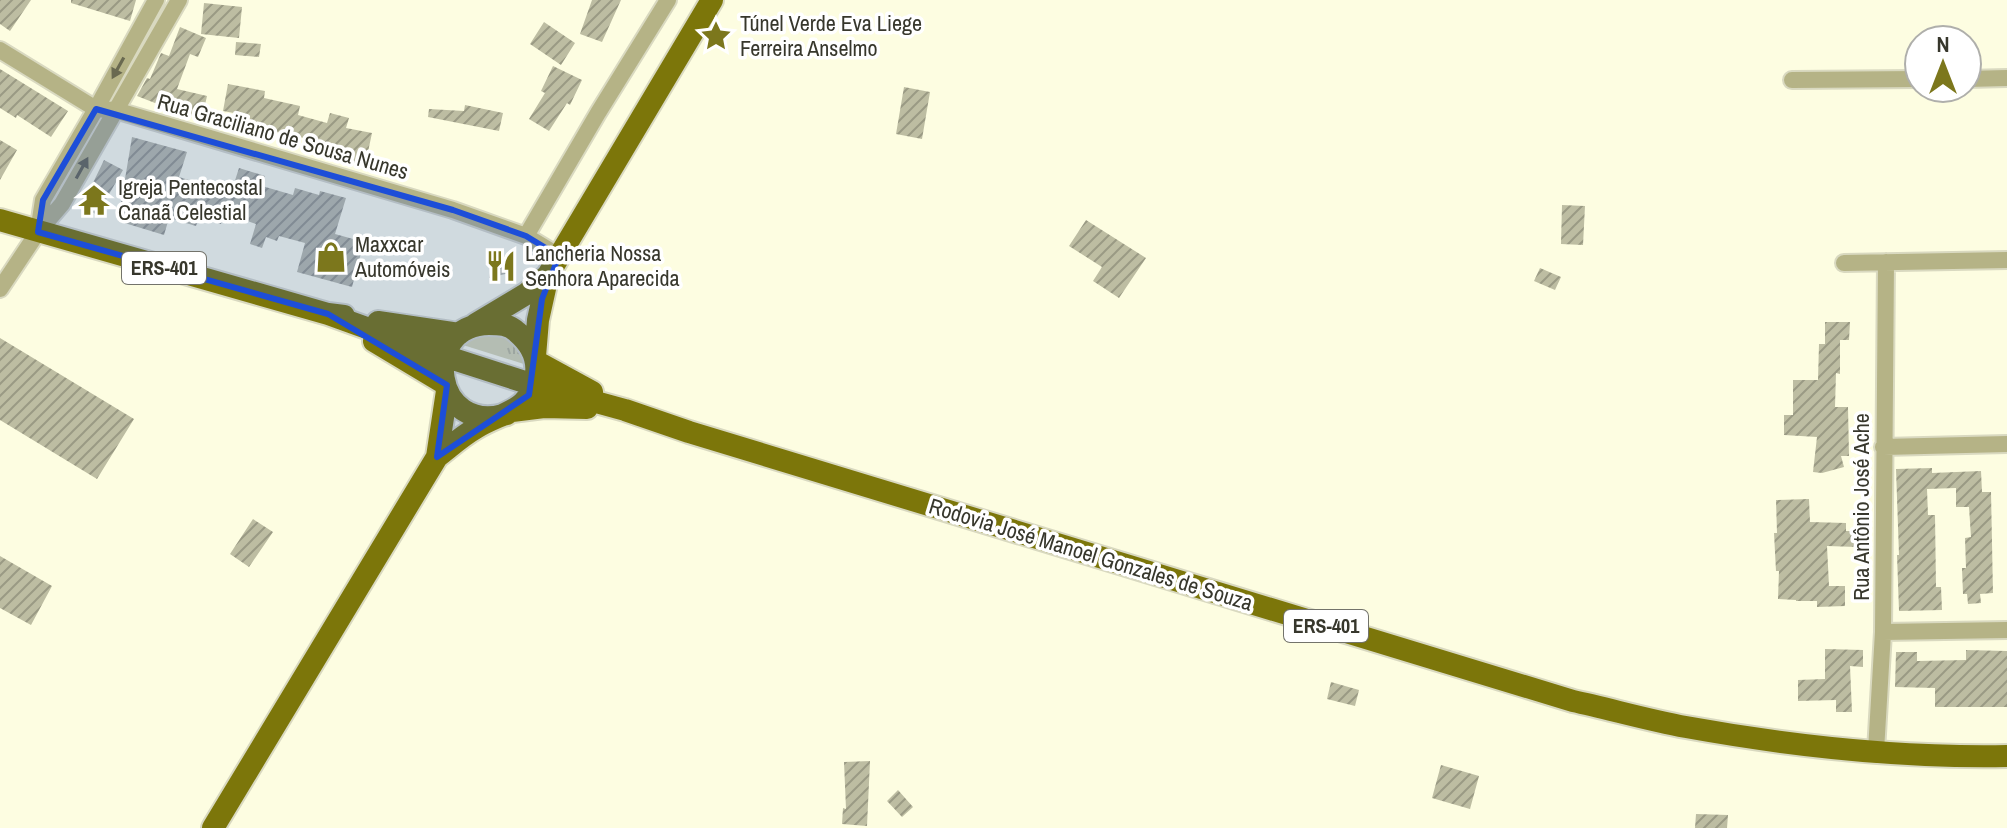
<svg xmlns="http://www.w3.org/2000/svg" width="2007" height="828" viewBox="0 0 2007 828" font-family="'Archivo Narrow',sans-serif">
	<defs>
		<pattern id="grass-tufts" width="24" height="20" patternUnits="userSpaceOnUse" patternTransform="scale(2)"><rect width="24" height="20" fill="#dad9ab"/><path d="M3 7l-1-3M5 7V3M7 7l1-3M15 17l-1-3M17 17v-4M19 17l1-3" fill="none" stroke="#bcbb93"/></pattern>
		<pattern id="building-hatch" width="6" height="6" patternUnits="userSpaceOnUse" patternTransform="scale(2)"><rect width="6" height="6" fill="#bdbda2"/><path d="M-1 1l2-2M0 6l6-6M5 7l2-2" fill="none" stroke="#9a9a84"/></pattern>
	</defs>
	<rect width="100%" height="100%" fill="#fdfde1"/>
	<path fill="url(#grass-tufts)" d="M 501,334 C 516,341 520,350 527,365 L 463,345 L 478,335 Z"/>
	<path fill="url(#building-hatch)" d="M 0,0 L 31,0 L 10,31 L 0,24 Z
		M 71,0 L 136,0 L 130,21 L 71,3 Z
		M 592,0 L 621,0 L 602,42 L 580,34 Z
		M 204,3 L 242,7 L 239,38 L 201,34 Z
		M 544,22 L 575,43 L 561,65 L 530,44 Z
		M 180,27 L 206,38 L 198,57 L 190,54 L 177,89 L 207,96 L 202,118 L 178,112 L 137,96 L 147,78 L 150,79 L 161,53 L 169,56 Z
		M 236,42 L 261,44 L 259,57 L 235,55 Z
		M 553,66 L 582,80 L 570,105 L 567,103 L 549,131 L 529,119 L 545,93 L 541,91 Z
		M 0,69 L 68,111 L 51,137 L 17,115 L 16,118 L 0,108 Z
		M 228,84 L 265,91 L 264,98 L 300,106 L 298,115 L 327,123 L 330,113 L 349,118 L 346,128 L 372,133 L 365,166 L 346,162 L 348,152 L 300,137 L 266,130 L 265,133 L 246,128 L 250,116 L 223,111 Z
		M 904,87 L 930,92 L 922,139 L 896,134 Z
		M 465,105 L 503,113 L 499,131 L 428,117 L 429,109 L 464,111 Z
		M 132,137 L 187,152 L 179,177 L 231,193 L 239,168 L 265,176 L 262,186 L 293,195 L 295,188 L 319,195 L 320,191 L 346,198 L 335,234 L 364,242 L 352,287 L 297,272 L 305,243 L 279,236 L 277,241 L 266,237 L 262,248 L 250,244 L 256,224 L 224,213 L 221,224 L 199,218 L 196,226 L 169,218 L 164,235 L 118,221 Z
		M 0,140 L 17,150 L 0,180 Z
		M 104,160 L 123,170 L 97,215 L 79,204 L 92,185 Z
		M 1562,205 L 1585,206 L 1583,245 L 1561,244 Z
		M 1086,220 L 1146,258 L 1119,298 L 1093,281 L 1102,267 L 1069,246 Z
		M 504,256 L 511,263 L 509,273 L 489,278 L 493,258 Z
		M 1540,268 L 1561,277 L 1555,290 L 1534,281 Z
		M 1825,322 L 1850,322 L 1849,340 L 1840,340 L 1840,374 L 1836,373 L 1835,407 L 1848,407 L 1849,456 L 1841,456 L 1844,467 L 1822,473 L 1813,472 L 1817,437 L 1784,435 L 1784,415 L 1793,415 L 1793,380 L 1818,380 L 1819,344 L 1825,344 Z
		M 0,338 L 134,419 L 97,479 L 0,420 Z
		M 1932,468 L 1932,473 L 1981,471 L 1982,492 L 1991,492 L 1993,593 L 1980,594 L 1981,603 L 1968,604 L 1967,594 L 1963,594 L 1962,568 L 1966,568 L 1965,538 L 1971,537 L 1969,507 L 1956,507 L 1956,488 L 1927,489 L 1928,515 L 1935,515 L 1936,587 L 1941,587 L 1942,610 L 1899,611 L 1897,555 L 1899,555 L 1896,469 Z
		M 1809,499 L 1810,522 L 1846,523 L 1846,531 L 1857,531 L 1857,547 L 1827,546 L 1829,586 L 1845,586 L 1845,606 L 1817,607 L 1817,601 L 1796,601 L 1796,600 L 1778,599 L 1779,571 L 1776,571 L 1774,533 L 1777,533 L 1776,500 Z
		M 253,519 L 273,532 L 249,567 L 230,554 Z
		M 0,556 L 52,586 L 31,625 L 0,608 Z
		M 1825,649 L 1863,650 L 1863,667 L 1850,666 L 1852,712 L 1836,712 L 1836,700 L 1798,701 L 1798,680 L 1825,679 Z
		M 1966,650 L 2007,651 L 2007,707 L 1935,707 L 1935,688 L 1895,687 L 1896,652 L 1917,652 L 1917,661 L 1966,660 Z
		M 1331,682 L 1359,690 L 1355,706 L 1327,699 Z
		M 870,761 L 867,826 L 842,824 L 843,808 L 846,809 L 844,762 Z
		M 1441,765 L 1479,776 L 1470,809 L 1432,798 Z
		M 898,790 L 913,807 L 902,817 L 887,801 Z
		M 1696,814 L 1728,815 L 1727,828 L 1695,828 Z"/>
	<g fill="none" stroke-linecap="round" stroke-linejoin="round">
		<defs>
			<path id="minor" d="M 0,50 L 96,109 L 115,110 L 453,210 L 526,236 L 559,256
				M 1967,79 L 2007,78
				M 1792,80 L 1919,79
				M 38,232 L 43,200 L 96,109 L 156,0
				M 526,236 L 598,113 L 668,0
				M 1844,263 L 2007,260
				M 0,289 L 38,232 L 62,204 L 179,0
				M 1883,447 L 2007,444
				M 1883,632 L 2007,630
				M 1876,751 L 1883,632 L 1886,262"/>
			<path id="major" d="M 0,220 L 328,314 L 344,316
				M 328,314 L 444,356 L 534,385 L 625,410 L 689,432 L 1573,701 C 1610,709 1648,720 1686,727 C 1791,746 1900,758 2007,756
				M 378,322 L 459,334
				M 476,324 L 526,294 L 548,275
				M 374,341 L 444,383
				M 535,356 L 538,320 L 548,275 L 712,0
				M 537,362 L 592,392
				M 512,411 L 544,407 L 587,408
				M 437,457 C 450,447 462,436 476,428 C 503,411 531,413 536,374 C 538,358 530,343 517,332 C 509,324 499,324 489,324 C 418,325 433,437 507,414
				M 213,828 L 437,457 L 447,391"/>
		</defs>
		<use href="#minor" stroke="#d9d9c0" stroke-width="20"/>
		<use href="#major" stroke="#d9d9c0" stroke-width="26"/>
		<use href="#minor" stroke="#b5b386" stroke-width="16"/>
		<use href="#major" stroke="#7c760a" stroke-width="22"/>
	</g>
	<defs><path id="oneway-solid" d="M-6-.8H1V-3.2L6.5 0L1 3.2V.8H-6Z" transform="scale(2)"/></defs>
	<g fill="#696950">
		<use href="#oneway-solid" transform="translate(118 68) rotate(119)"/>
		<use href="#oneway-solid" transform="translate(82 168) rotate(-61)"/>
	</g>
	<path fill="#1d4ed8" fill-opacity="0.2" stroke="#1d4ed8" stroke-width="6" stroke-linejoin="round" d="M 96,109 L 453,210 L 526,236 L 559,256 L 542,299 L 529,395 L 437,457 L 447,385 L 328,314 L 38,232 L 43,200 Z"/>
	<defs>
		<symbol id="sight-bare" viewBox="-9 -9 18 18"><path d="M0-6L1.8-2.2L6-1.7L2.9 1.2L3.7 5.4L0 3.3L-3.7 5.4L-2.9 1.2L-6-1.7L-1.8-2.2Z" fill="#7c771c" stroke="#fff" stroke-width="2.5" paint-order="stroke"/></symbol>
		<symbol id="temple-bare" viewBox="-9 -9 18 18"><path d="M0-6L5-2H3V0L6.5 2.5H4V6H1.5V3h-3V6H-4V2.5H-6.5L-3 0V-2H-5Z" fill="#7c771c" stroke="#fff" stroke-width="2.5" paint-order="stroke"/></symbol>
		<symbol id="shop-bare" viewBox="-9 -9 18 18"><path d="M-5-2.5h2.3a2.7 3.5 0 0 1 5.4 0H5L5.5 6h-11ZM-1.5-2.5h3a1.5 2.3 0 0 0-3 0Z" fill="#7c771c" stroke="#fff" stroke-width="2.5" paint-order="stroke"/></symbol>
		<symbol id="restaurant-bare" viewBox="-9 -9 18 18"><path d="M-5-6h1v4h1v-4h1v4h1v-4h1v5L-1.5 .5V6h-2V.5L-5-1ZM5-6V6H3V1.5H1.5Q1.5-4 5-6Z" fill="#7c771c" stroke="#fff" stroke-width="2.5" paint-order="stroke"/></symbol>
	</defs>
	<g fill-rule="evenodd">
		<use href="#sight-bare" x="694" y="14" width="44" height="44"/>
		<use href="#temple-bare" x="72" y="178" width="44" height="44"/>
		<use href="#shop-bare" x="309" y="235" width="44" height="44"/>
		<use href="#restaurant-bare" x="479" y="244" width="44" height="44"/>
	</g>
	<g text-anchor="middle" stroke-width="7" stroke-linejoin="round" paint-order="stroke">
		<g fill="#fff" stroke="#73736b" stroke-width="2">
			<rect x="122" y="252" width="84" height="32" rx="6"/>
			<rect x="1284" y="610" width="84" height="32" rx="6"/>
		</g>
		<g font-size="20" font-weight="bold" fill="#37372c">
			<text x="164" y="275">ERS-401</text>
			<text x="1326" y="633">ERS-401</text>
		</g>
		<g font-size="22" fill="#37372c" stroke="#fff" text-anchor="start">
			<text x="740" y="31">Túnel Verde Eva Liege<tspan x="740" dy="25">Ferreira Anselmo</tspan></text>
			<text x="118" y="195">Igreja Pentecostal<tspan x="118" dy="25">Canaã Celestial</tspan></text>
			<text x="355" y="252">Maxxcar<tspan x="355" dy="25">Automóveis</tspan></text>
			<text x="525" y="261">Lancheria Nossa<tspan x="525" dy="25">Senhora Aparecida</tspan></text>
		</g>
		<g font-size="22" fill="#37372c" stroke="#fff">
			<text transform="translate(283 136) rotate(16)" y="8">Rua Graciliano de Sousa Nunes</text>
			<text transform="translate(1861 507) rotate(-90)" y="8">Rua Antônio José Ache</text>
			<text transform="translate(1091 554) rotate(17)" y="8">Rodovia José Manoel Gonzales de Souza</text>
		</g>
	</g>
	<g transform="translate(1943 64)"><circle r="38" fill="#ffffff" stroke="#afafab" stroke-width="2"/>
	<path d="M0-6L14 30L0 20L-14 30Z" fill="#7c771c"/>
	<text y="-12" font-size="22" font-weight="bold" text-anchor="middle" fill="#37372c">N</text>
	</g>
</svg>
